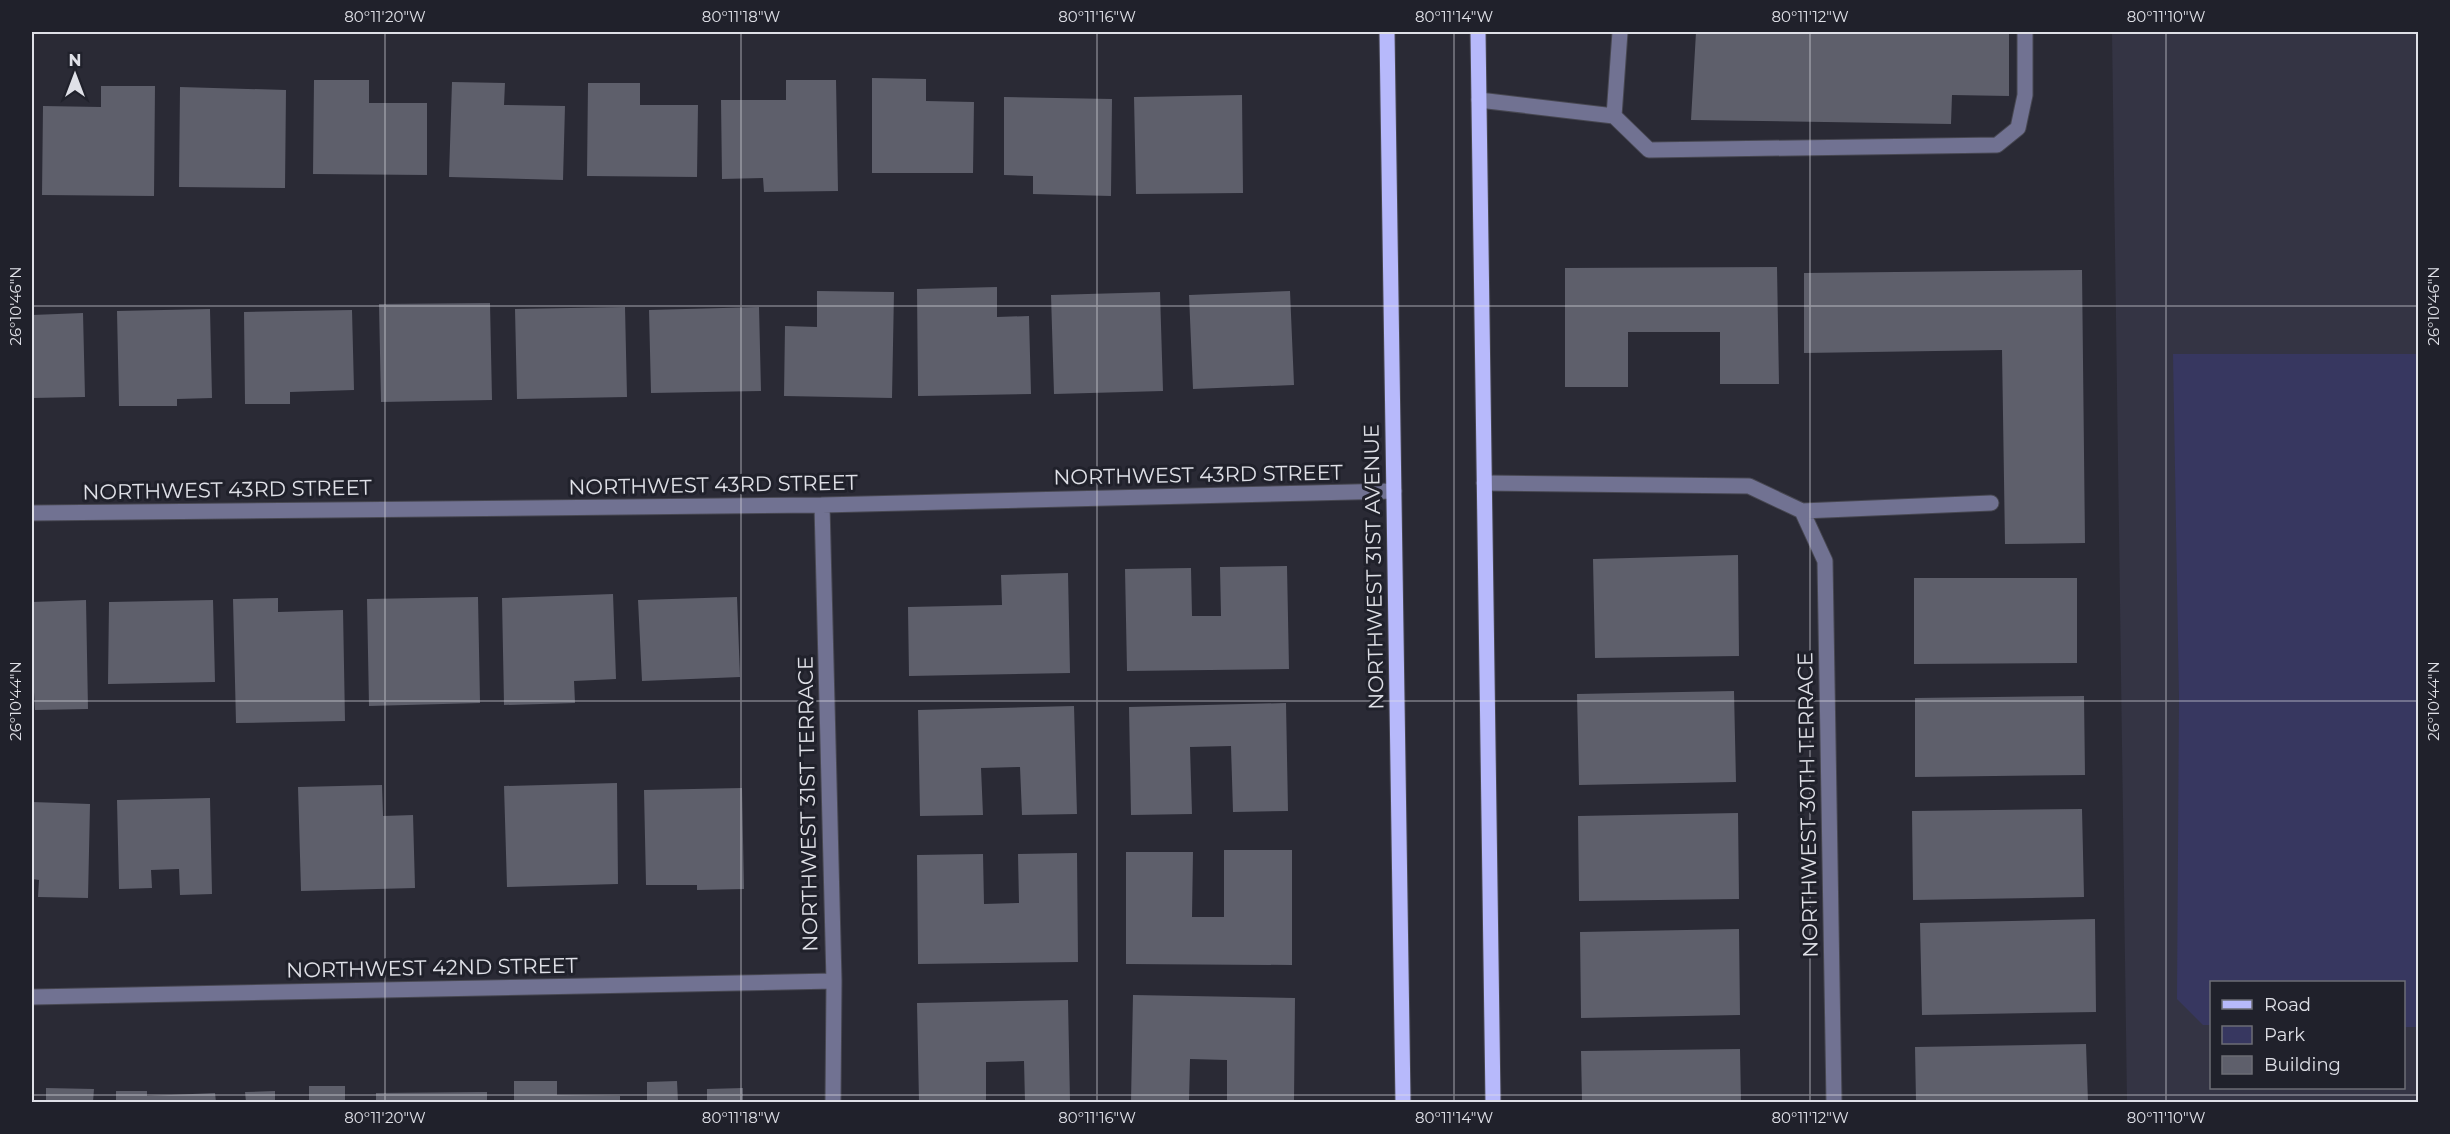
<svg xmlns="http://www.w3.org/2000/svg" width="2450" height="1134" viewBox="0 0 2450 1134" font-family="Montserrat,sans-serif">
	<rect width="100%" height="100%" fill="#2a2a35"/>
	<path fill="#343444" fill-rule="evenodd" d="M 2112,32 L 2418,32 L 2418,1102 L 2127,1102 ZM 2212,982 L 2404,982 L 2404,1088 L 2212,1088 Z"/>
	<path fill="#373760" d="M 2173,354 L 2418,354 L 2418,1027 L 2404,1027 L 2404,982 L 2212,982 L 2211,1025 L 2203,1025 L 2177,999 L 2179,698 Z"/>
	<path fill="#5e5f6b" d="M 1696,32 L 2009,32 L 2009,96 L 1952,95 L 1951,124 L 1691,120 Z
		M 872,78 L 926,79 L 926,101 L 974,102 L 973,173 L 872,173 Z
		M 314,80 L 369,80 L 369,103 L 427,103 L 427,175 L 313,174 Z
		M 786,80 L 836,80 L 838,191 L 764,192 L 763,178 L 722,179 L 721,100 L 786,100 Z
		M 452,82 L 505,83 L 504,105 L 565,106 L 563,180 L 449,177 Z
		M 588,83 L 640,83 L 640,105 L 698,105 L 697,177 L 587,176 Z
		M 101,86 L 155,86 L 154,196 L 42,195 L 43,106 L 101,107 Z
		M 180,87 L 286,90 L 285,188 L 179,187 Z
		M 1242,95 L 1243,193 L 1136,194 L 1134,97 Z
		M 1004,97 L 1112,99 L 1111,196 L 1033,194 L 1033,176 L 1004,175 Z
		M 1777,267 L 1779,384 L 1720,384 L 1720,332 L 1628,332 L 1628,387 L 1565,387 L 1565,268 Z
		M 2082,270 L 2085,543 L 2005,544 L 2002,350 L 1804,353 L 1804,273 Z
		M 997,287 L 997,317 L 1029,316 L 1031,394 L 918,396 L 917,289 Z
		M 817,291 L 894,292 L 892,398 L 784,396 L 785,326 L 817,327 Z
		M 1290,291 L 1294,385 L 1193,389 L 1189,295 Z
		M 1160,292 L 1163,391 L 1054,394 L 1051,295 Z
		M 490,303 L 492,400 L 381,402 L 379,304 Z
		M 625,307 L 627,397 L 517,399 L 515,309 Z
		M 759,307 L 761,391 L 651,393 L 649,310 Z
		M 210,309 L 212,398 L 177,399 L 177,406 L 119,406 L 117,311 Z
		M 352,310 L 354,390 L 290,392 L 290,404 L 245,404 L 244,312 Z
		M 83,313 L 85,397 L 32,398 L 32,315 Z
		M 1738,555 L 1739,656 L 1595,658 L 1593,559 Z
		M 1287,566 L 1289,669 L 1127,671 L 1125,569 L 1191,568 L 1192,616 L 1221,616 L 1220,567 Z
		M 1068,573 L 1070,673 L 909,676 L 908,607 L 1002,605 L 1001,575 Z
		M 1914,578 L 2077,578 L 2077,663 L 1914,664 Z
		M 613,594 L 616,679 L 574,681 L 575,703 L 504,705 L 502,598 Z
		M 478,597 L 480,703 L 369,706 L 367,599 Z
		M 737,597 L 740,677 L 642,681 L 638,600 Z
		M 278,598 L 278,612 L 343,610 L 345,721 L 236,723 L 233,599 Z
		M 86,600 L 88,709 L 35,710 L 33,674 L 32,674 L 32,602 Z
		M 213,600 L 215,682 L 108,684 L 109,602 Z
		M 1734,691 L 1736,782 L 1579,785 L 1577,694 Z
		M 2084,696 L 2085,775 L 1915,777 L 1915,698 Z
		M 1286,703 L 1288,811 L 1233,812 L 1231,746 L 1190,747 L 1192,814 L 1131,815 L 1129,707 Z
		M 1074,706 L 1077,814 L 1022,815 L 1020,767 L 981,768 L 983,815 L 920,816 L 918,710 Z
		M 617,783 L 618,884 L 507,887 L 504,786 Z
		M 382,785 L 383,816 L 413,815 L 415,888 L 301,891 L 298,787 Z
		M 742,788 L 744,889 L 697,890 L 697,885 L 646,885 L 644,790 Z
		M 210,798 L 212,894 L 180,895 L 179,869 L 151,870 L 152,888 L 119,889 L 117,800 Z
		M 32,802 L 90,804 L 88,898 L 38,897 L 39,880 L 32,879 Z
		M 2082,809 L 2084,897 L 1913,900 L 1912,811 Z
		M 1738,813 L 1739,899 L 1579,901 L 1578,816 Z
		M 1224,850 L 1292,850 L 1292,965 L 1126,964 L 1126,852 L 1193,852 L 1192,917 L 1224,917 Z
		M 1077,853 L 1078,962 L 918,964 L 917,855 L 983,854 L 984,904 L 1019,903 L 1018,854 Z
		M 2095,919 L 2096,1012 L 1922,1015 L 1920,923 Z
		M 1739,929 L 1740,1015 L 1581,1018 L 1580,932 Z
		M 1133,995 L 1295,998 L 1294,1102 L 1227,1102 L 1227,1060 L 1190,1059 L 1189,1102 L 1131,1102 Z
		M 1068,1000 L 1070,1102 L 1025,1102 L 1024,1061 L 986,1062 L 986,1102 L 919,1102 L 917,1003 Z
		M 2086,1044 L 2088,1102 L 1916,1102 L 1915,1047 Z
		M 1740,1049 L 1741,1102 L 1582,1102 L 1581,1051 Z
		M 514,1081 L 557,1081 L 557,1095 L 620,1096 L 620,1102 L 514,1102 Z
		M 677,1081 L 678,1102 L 647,1102 L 647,1082 Z
		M 309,1086 L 345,1086 L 345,1102 L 309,1102 Z
		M 46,1088 L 94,1089 L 93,1102 L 32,1102 L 32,1100 L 46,1100 Z
		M 743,1088 L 743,1102 L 707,1102 L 707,1089 Z
		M 116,1091 L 147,1091 L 147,1096 L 215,1093 L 216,1102 L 116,1102 Z
		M 275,1091 L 275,1102 L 246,1102 L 245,1092 Z
		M 487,1092 L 487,1102 L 376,1102 L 376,1093 Z"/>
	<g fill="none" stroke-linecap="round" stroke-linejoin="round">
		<defs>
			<path id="minor" d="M 1479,100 L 1614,116 L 1620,32
				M 1614,116 L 1649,150 L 1997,145 L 2018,128 L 2025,95 L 2025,32
				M 1484,483 L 1749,486 L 1802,511 L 1991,503
				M 822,505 L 834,981 L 833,1102
				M 1802,511 L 1825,561 L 1834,1102
				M 32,513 L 822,505 L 1394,491
				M 32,997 L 834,981"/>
			<path id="major" d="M 1387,32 L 1403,1102
				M 1478,32 L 1493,1102"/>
		</defs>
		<use href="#minor" stroke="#474751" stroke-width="17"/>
		<use href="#major" stroke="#474751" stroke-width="17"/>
		<use href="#minor" stroke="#717292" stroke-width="15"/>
		<use href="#major" stroke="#b7b9fb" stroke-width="15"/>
	</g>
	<path fill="none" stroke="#dfe0e7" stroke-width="1.5" stroke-opacity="0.45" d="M 385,32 L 385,1102M 741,32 L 741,1102M 1097,32 L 1097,1102M 1454,32 L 1454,1102M 1810,32 L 1810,1102M 2166,32 L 2166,1102M 32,306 L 2418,306M 32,701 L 2418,701M 32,1095 L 2418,1095"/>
	<g text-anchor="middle" stroke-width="6" stroke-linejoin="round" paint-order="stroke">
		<g font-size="21" fill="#dfe0e7" stroke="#20212b">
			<text transform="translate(1198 475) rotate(-1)" y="7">NORTHWEST 43RD STREET</text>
			<text transform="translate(713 485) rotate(-1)" y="7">NORTHWEST 43RD STREET</text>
			<text transform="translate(227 490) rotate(-1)" y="7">NORTHWEST 43RD STREET</text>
			<text transform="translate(1374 567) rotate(-91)" y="7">NORTHWEST 31ST AVENUE</text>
			<text transform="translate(808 804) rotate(-91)" y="7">NORTHWEST 31ST TERRACE</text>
			<text transform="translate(1808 805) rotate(-91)" y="7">NORTHWEST 30TH TERRACE</text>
			<text transform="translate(432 968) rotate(-1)" y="7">NORTHWEST 42ND STREET</text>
		</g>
	</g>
	<rect width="2450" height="1134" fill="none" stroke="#20212b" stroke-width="66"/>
	<rect x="2210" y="981" width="195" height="108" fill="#20212b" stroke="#6c6d76" stroke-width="1.5"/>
	<rect x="2222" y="1000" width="30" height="9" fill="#b7b9fb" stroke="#6c6d76" stroke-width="1.5"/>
	<text x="2264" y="1011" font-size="18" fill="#dfe0e7">Road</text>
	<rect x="2222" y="1026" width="30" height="18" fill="#373760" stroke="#6c6d76" stroke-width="1.5"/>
	<text x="2264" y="1041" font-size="18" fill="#dfe0e7">Park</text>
	<rect x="2222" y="1056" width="30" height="18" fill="#5e5f6b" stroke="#6c6d76" stroke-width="1.5"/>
	<text x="2264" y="1071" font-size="18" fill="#dfe0e7">Building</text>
	<g transform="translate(75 75)" stroke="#20212b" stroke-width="4.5" paint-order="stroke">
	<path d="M0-4.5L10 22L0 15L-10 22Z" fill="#dfe0e7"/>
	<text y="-9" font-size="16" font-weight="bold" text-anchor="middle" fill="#dfe0e7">N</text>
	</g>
	<rect x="33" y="33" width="2384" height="1068" fill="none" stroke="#dfe0e7" stroke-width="2"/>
	<g font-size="15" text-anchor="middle" fill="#dfe0e7">
		<text x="385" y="22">80°11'20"W</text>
		<text x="741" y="22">80°11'18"W</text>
		<text x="1097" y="22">80°11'16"W</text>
		<text x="1454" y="22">80°11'14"W</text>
		<text x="1810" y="22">80°11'12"W</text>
		<text x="2166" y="22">80°11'10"W</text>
		<text transform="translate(16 306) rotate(-90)" y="5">26°10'46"N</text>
		<text transform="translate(2434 306) rotate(-90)" y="5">26°10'46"N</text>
		<text transform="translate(16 701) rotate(-90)" y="5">26°10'44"N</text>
		<text transform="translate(2434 701) rotate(-90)" y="5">26°10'44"N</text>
		<text x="385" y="1123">80°11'20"W</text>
		<text x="741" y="1123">80°11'18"W</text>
		<text x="1097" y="1123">80°11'16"W</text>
		<text x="1454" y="1123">80°11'14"W</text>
		<text x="1810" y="1123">80°11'12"W</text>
		<text x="2166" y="1123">80°11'10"W</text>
	</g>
</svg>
